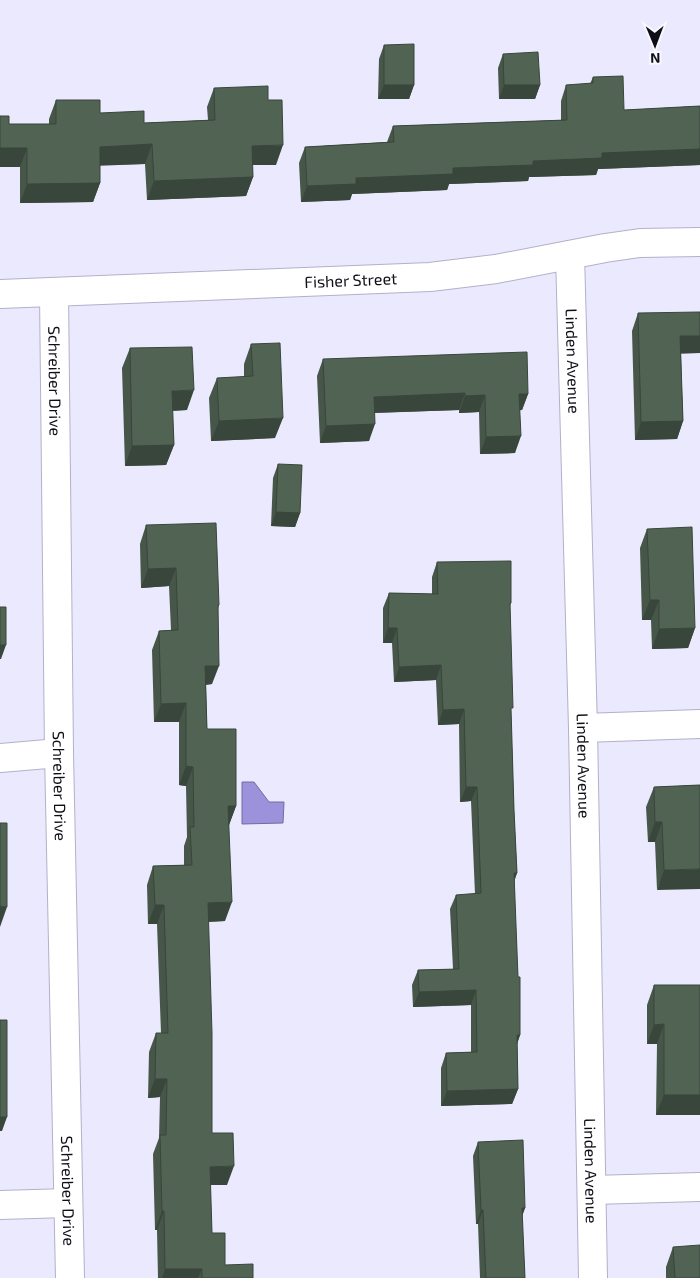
<svg xmlns="http://www.w3.org/2000/svg" width="700" height="1278" viewBox="0 0 700 1278" font-family="'Exo 2',sans-serif">
	<rect width="100%" height="100%" fill="#ebe9fe"/>
	<path fill="#9c92db" stroke="#726aa0" d="M 242,782 L 254,782 L 269,802 L 284,802 L 283,823 L 242,824 Z"/>
	<g fill="none" stroke-linecap="round" stroke-linejoin="round">
		<defs>
			<g id="minor">
				<path id="s1" d="M 570,255 L 583,728 L 593,1278"/>
				<path id="s2" d="M 54,292 L 59,753 L 70,1278"/>
				<path id="s3" d="M 0,294 L 430,277 L 496,269 L 605,248 L 640,243 L 700,242"/>
				<path d="M 583,728 L 700,724"/>
				<path d="M 0,758 L 59,753"/>
				<path d="M 592,1190 L 700,1187"/>
				<path d="M 0,1205 L 68,1203"/>
			</g>
		</defs>
		<use href="#minor" stroke="#b3b0c9" stroke-width="30"/>
		<use href="#minor" stroke="#fff" stroke-width="28"/>
	</g>
	<path fill="#465648" d="M 384,45 L 414,85 L 409,99 L 378,99 L 379,59 Z
		M 503,54 L 540,85 L 535,99 L 499,99 L 498,68 Z
		M 593,77 L 624,110 L 700,106 L 700,165 L 598,169 L 596,175 L 529,177 L 528,181 L 449,184 L 447,190 L 352,194 L 350,200 L 301,202 L 299,163 L 305,147 L 387,142 L 393,126 L 561,120 L 561,101 L 566,85 L 590,84 Z
		M 214,88 L 268,100 L 276,165 L 252,165 L 253,177 L 246,196 L 147,200 L 145,164 L 100,165 L 100,183 L 93,202 L 20,203 L 20,167 L 0,167 L 0,116 L 9,124 L 49,124 L 49,119 L 56,100 L 100,113 L 144,123 L 208,120 L 207,107 Z
		M 638,313 L 681,354 L 683,421 L 677,439 L 635,440 L 632,331 Z
		M 251,344 L 275,438 L 211,441 L 209,398 L 217,378 L 244,377 L 244,364 Z
		M 130,348 L 187,410 L 172,411 L 174,445 L 166,465 L 125,466 L 122,368 Z
		M 323,359 L 528,394 L 522,410 L 520,410 L 515,453 L 480,454 L 479,412 L 459,413 L 459,410 L 374,413 L 369,441 L 320,443 L 317,376 Z
		M 278,464 L 300,513 L 295,527 L 271,526 L 273,478 Z
		M 146,525 L 219,605 L 218,609 L 212,684 L 206,685 L 207,729 L 236,806 L 229,825 L 225,921 L 208,922 L 212,1133 L 227,1185 L 210,1185 L 212,1233 L 225,1265 L 253,1278 L 158,1278 L 157,1230 L 155,1230 L 153,1154 L 159,1138 L 160,1097 L 148,1098 L 149,1052 L 156,1033 L 161,1033 L 157,924 L 148,924 L 147,885 L 153,866 L 184,865 L 184,846 L 187,837 L 186,786 L 179,785 L 179,722 L 154,722 L 152,650 L 159,631 L 171,630 L 169,586 L 141,588 L 140,544 Z
		M 647,529 L 695,628 L 688,648 L 652,649 L 651,620 L 642,620 L 640,548 Z
		M 437,562 L 511,603 L 510,606 L 511,713 L 514,810 L 517,873 L 514,881 L 520,1035 L 517,1044 L 518,1089 L 512,1104 L 441,1106 L 441,1068 L 446,1053 L 471,1052 L 471,1005 L 413,1007 L 412,985 L 418,970 L 453,969 L 450,909 L 456,895 L 475,894 L 471,801 L 460,802 L 459,724 L 438,725 L 436,680 L 394,682 L 392,643 L 383,643 L 383,608 L 389,593 L 432,594 L 432,577 Z
		M 700,785 L 657,890 L 655,842 L 648,842 L 646,807 L 654,787 Z
		M 654,985 L 700,985 L 700,1115 L 656,1115 L 657,1044 L 647,1044 L 647,1005 Z
		M 478,1142 L 525,1208 L 522,1216 L 525,1278 L 480,1278 L 478,1224 L 476,1224 L 473,1156 Z
		M 673,1247 L 700,1278 L 666,1278 L 666,1267 Z"/>
	<path fill="#39463b" d="M 384,85 L 414,85 L 409,99 L 378,99 Z
		M 504,85 L 540,85 L 535,99 L 499,99 Z
		M 152,144 L 145,164 L 93,166 L 100,147 Z
		M 283,145 L 276,165 L 245,165 L 252,146 Z
		M 0,148 L 27,148 L 20,167 L 0,167 Z
		M 700,149 L 700,165 L 598,169 L 596,175 L 529,177 L 528,181 L 449,184 L 447,190 L 352,194 L 350,200 L 301,202 L 307,186 L 356,178 L 453,168 L 533,161 L 602,153 Z
		M 253,177 L 246,196 L 147,200 L 154,181 Z
		M 100,183 L 93,202 L 20,203 L 27,184 Z
		M 680,336 L 700,336 L 700,353 L 674,354 Z
		M 194,390 L 187,410 L 165,411 L 172,391 Z
		M 465,393 L 459,410 L 368,413 L 374,397 Z
		M 519,394 L 528,394 L 522,410 L 513,411 Z
		M 485,395 L 479,412 L 459,413 L 465,396 Z
		M 283,418 L 275,438 L 211,441 L 219,421 Z
		M 683,421 L 677,439 L 635,440 L 641,422 Z
		M 375,424 L 369,441 L 320,443 L 326,426 Z
		M 521,436 L 515,453 L 480,454 L 486,437 Z
		M 174,445 L 166,465 L 125,466 L 132,446 Z
		M 276,512 L 300,513 L 295,527 L 271,526 Z
		M 176,568 L 169,586 L 141,588 L 148,569 Z
		M 650,600 L 659,600 L 651,620 L 642,620 Z
		M 388,628 L 397,628 L 392,643 L 383,643 Z
		M 695,628 L 688,648 L 652,649 L 659,629 Z
		M 0,645 L 6,645 L 1,659 L 0,659 Z
		M 441,665 L 436,680 L 394,682 L 399,667 Z
		M 205,666 L 219,666 L 212,684 L 198,685 Z
		M 186,703 L 179,722 L 154,722 L 161,704 Z
		M 464,709 L 459,724 L 438,725 L 443,710 Z
		M 186,766 L 193,767 L 186,786 L 179,785 Z
		M 466,787 L 477,787 L 471,801 L 460,802 Z
		M 228,806 L 236,806 L 229,825 Z
		M 655,822 L 662,822 L 655,842 L 648,842 Z
		M 700,869 L 700,889 L 657,890 L 664,870 Z
		M 514,873 L 517,873 L 512,888 Z
		M 232,902 L 225,921 L 201,922 L 208,903 Z
		M 155,905 L 164,905 L 157,924 L 148,924 Z
		M 0,906 L 7,907 L 0,927 Z
		M 476,990 L 471,1005 L 413,1007 L 419,992 Z
		M 664,1024 L 657,1044 L 647,1044 L 654,1025 Z
		M 517,1035 L 520,1035 L 515,1050 Z
		M 155,1079 L 167,1079 L 160,1097 L 148,1098 Z
		M 518,1089 L 512,1104 L 441,1106 L 447,1091 Z
		M 664,1095 L 700,1095 L 700,1115 L 656,1115 Z
		M 0,1117 L 7,1117 L 2,1131 L 0,1131 Z
		M 234,1166 L 227,1185 L 203,1185 L 210,1167 Z
		M 522,1208 L 525,1208 L 520,1222 Z
		M 481,1210 L 483,1210 L 478,1224 L 476,1224 Z
		M 162,1211 L 164,1211 L 157,1230 L 155,1230 Z
		M 165,1269 L 202,1269 L 198,1278 L 162,1278 Z"/>
	<path fill="#516454" stroke="#39463b" d="M 414,44 L 414,85 L 384,85 L 384,45 Z
		M 538,52 L 540,85 L 504,85 L 503,54 Z
		M 623,76 L 624,110 L 700,106 L 700,149 L 602,153 L 602,158 L 533,161 L 533,165 L 453,168 L 453,174 L 356,178 L 356,184 L 307,186 L 305,147 L 394,142 L 393,126 L 567,120 L 566,85 L 593,83 L 593,77 Z
		M 268,86 L 268,100 L 282,100 L 283,145 L 252,146 L 253,177 L 154,181 L 152,144 L 100,147 L 100,183 L 27,184 L 27,148 L 0,148 L 0,116 L 9,116 L 9,124 L 56,124 L 56,100 L 100,100 L 100,113 L 144,111 L 144,123 L 215,120 L 214,88 Z
		M 700,312 L 700,336 L 680,336 L 683,421 L 641,422 L 638,313 Z
		M 280,343 L 283,418 L 219,421 L 217,378 L 253,376 L 251,344 Z
		M 192,347 L 194,390 L 172,391 L 174,445 L 132,446 L 130,348 Z
		M 527,352 L 528,394 L 519,394 L 521,436 L 486,437 L 485,395 L 465,396 L 465,393 L 374,397 L 375,424 L 326,426 L 323,359 Z
		M 278,464 L 302,465 L 300,513 L 276,512 Z
		M 216,523 L 219,605 L 218,605 L 219,666 L 205,666 L 207,729 L 236,729 L 236,806 L 228,806 L 232,902 L 208,903 L 212,1033 L 212,1133 L 233,1133 L 234,1166 L 210,1167 L 212,1233 L 225,1233 L 225,1265 L 253,1264 L 253,1278 L 202,1278 L 202,1269 L 165,1269 L 164,1211 L 162,1211 L 160,1135 L 166,1135 L 167,1079 L 155,1079 L 156,1033 L 168,1033 L 164,905 L 155,905 L 153,866 L 192,865 L 190,827 L 194,827 L 193,767 L 186,766 L 186,703 L 161,704 L 159,631 L 178,630 L 176,568 L 148,569 L 146,525 Z
		M 692,527 L 695,628 L 659,629 L 659,600 L 650,600 L 647,529 Z
		M 511,561 L 511,603 L 510,603 L 513,708 L 511,708 L 514,810 L 517,873 L 514,873 L 518,977 L 520,977 L 520,1035 L 517,1035 L 518,1089 L 447,1091 L 446,1053 L 477,1052 L 476,990 L 419,992 L 418,970 L 459,969 L 456,895 L 481,893 L 477,787 L 466,787 L 464,709 L 443,710 L 441,665 L 399,667 L 397,628 L 388,628 L 389,593 L 438,594 L 437,562 Z
		M 0,607 L 6,607 L 6,645 L 0,645 Z
		M 700,785 L 700,869 L 664,870 L 662,822 L 655,822 L 654,787 Z
		M 0,823 L 7,823 L 7,907 L 0,906 Z
		M 654,985 L 700,985 L 700,1095 L 664,1095 L 664,1024 L 654,1025 Z
		M 0,1020 L 7,1020 L 7,1117 L 0,1117 Z
		M 523,1140 L 525,1208 L 522,1208 L 525,1278 L 486,1278 L 483,1210 L 481,1210 L 478,1142 Z
		M 700,1245 L 700,1278 L 675,1278 L 673,1247 Z"/>
	<g text-anchor="middle" stroke-width="4" stroke-linejoin="round" paint-order="stroke">
		<g font-size="16" fill="#0f0e17" stroke="#f9f8fd">
			<text dy="6" stroke="none"><textPath href="#s3" startOffset="351">Fisher Street</textPath></text>
			<text dy="6" stroke="none"><textPath href="#s1" startOffset="106">Linden Avenue</textPath></text>
			<text dy="6" stroke="none"><textPath href="#s2" startOffset="89">Schreiber Drive</textPath></text>
			<text dy="6" stroke="none"><textPath href="#s1" startOffset="511">Linden Avenue</textPath></text>
			<text dy="6" stroke="none"><textPath href="#s2" startOffset="494">Schreiber Drive</textPath></text>
			<text dy="6" stroke="none"><textPath href="#s1" startOffset="916">Linden Avenue</textPath></text>
			<text dy="6" stroke="none"><textPath href="#s2" startOffset="899">Schreiber Drive</textPath></text>
		</g>
	</g>
	<g transform="translate(655 45) rotate(179)" stroke="#f9f8fd" stroke-width="4" paint-order="stroke">
	<path d="M0-4L9 19L0 12L-9 19Z" fill="#0f0e17"/>
	<text y="-8" font-size="14" font-weight="bold" text-anchor="middle" fill="#0f0e17">N</text>
	</g>
</svg>
